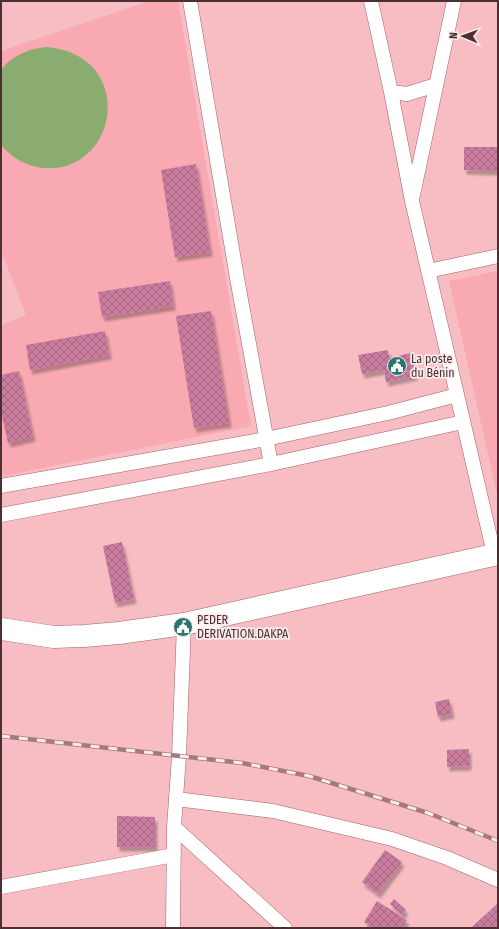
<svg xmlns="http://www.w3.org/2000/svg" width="499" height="929" viewBox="0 0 499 929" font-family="'Fira Sans Condensed',sans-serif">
	<defs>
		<pattern id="building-cross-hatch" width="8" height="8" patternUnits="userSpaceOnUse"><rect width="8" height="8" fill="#c97c9e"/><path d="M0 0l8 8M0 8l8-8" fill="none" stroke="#a56681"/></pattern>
		<filter id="shadow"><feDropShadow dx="2.5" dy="4.5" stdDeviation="1" flood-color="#0004"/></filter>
	</defs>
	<rect width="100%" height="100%" fill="#f7bdc3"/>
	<path fill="#f8a9b2" d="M 150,1 L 178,1 L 251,426 L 4,476 L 1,462 L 1,325 L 26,315 L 1,250 L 1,51 Z
		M 498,271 L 498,499 L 449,281 Z"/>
	<path fill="#8bac71" d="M 46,47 C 137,54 120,174 43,168 C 26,166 12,158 1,145 L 1,70 C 12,55 29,49 46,47 Z"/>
	<path fill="url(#building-cross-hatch)" filter="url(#shadow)" d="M 464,147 L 498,147 L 498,171 L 464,170 Z
		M 196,164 L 210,252 L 175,257 L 161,170 Z
		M 170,281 L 173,306 L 102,317 L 98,292 Z
		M 211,311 L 229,423 L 194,428 L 176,316 Z
		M 105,331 L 109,355 L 30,370 L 26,345 Z
		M 388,350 L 389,358 L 411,353 L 415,376 L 386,382 L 384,370 L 362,374 L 358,355 Z
		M 19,371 L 33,437 L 8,443 L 1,411 L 1,375 Z
		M 122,542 L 134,599 L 115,603 L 103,546 Z
		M 449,699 L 452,714 L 438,717 L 435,702 Z
		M 469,749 L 469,766 L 447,767 L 447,750 Z
		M 117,816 L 155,817 L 155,847 L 117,847 Z
		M 385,850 L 402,862 L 378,894 L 362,882 Z
		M 394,899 L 406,910 L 402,915 L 390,904 Z
		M 377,901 L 407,920 L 402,928 L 372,928 L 364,922 Z
		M 498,903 L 498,928 L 471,928 Z"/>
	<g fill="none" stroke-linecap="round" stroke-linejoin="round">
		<defs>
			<path id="street" d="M 190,1 L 237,278 L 271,464
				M 371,1 L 391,92 L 412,201 L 494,554
				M 391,92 L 407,94 L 436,85
				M 413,195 L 454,1
				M 428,271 L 498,256
				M 1,486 L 266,439 L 388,413 L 457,395
				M 1,515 L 271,464 L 463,422
				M 176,799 L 273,811 L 392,839 L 447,858 L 498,880
				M 174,827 L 285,928
				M 1,887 L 174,855
				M 173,928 L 174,827 L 179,756 L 184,624"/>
			<path id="primary" d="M 1,629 L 54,637 L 84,636 L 119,633 L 184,624 L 498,554"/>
		</defs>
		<use href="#street" stroke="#a16169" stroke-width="15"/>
		<use href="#primary" stroke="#a16169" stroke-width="23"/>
		<use href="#street" stroke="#fff" stroke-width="14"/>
		<use href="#primary" stroke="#fff" stroke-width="22"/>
		<defs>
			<path id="rail" d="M 1,736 L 242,763 L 309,776 L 428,813 L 498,841"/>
		</defs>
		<use href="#rail" stroke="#a5797e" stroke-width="4.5"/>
		<use href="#rail" stroke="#fbebec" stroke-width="3" stroke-dasharray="9" stroke-linecap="butt"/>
	</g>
	<defs>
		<symbol id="civic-disc" viewBox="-11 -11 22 22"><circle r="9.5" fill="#2a7472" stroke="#fbebec"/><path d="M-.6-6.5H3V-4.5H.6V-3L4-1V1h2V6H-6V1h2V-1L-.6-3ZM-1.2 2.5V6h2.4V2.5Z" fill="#fff"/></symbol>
	</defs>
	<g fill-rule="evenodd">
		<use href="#civic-disc" x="386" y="355" width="22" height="22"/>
		<use href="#civic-disc" x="172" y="616" width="22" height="22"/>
	</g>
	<g text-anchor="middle" stroke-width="3.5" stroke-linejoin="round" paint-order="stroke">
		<g font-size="12" fill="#4b2f32" stroke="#fbebec" text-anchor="start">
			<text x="411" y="363">La poste<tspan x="411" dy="14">du Bénin</tspan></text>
			<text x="197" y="624">PEDER<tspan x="197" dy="14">DERIVATION.DAKPA</tspan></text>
		</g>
	</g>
	<rect width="499" height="929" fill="none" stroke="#4b2f32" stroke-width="4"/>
	<g transform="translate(463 36) rotate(272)" stroke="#fbebec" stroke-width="3" paint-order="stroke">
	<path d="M0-3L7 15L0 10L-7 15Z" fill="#4b2f32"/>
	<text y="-6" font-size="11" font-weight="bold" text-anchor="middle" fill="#4b2f32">N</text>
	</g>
</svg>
